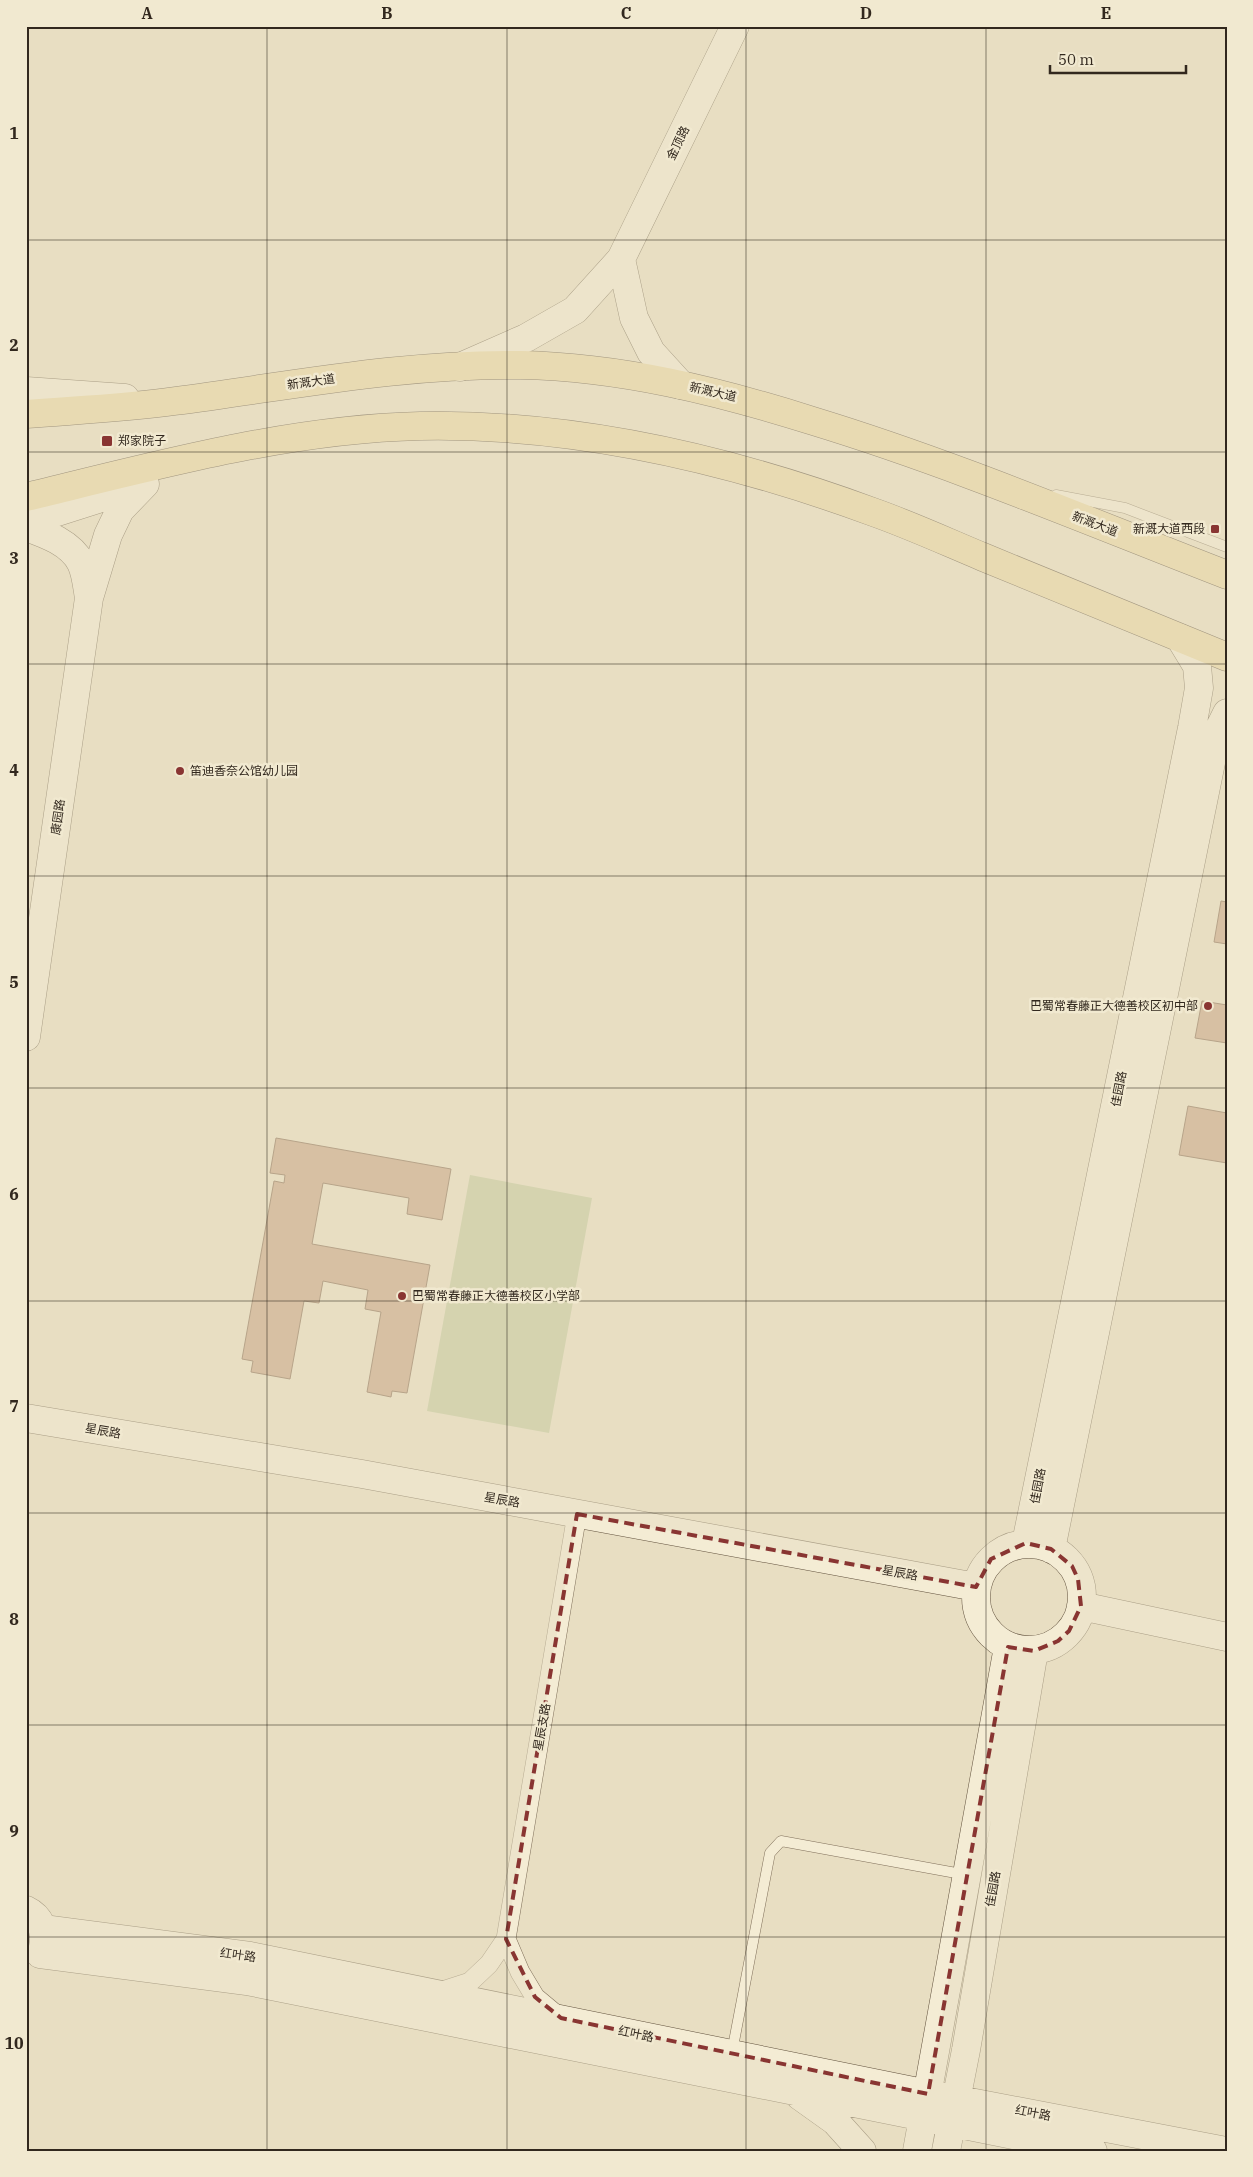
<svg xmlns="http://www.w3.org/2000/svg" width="1253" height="2177" viewBox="0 0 1253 2177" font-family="'IBM Plex Serif','Noto Sans SC',serif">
	<rect width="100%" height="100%" fill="#e8dec2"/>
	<path fill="#bec597" d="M 470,1175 L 592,1198 L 549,1433 L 427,1411 Z"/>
	<path fill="#c39c7c" stroke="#7d5d44" d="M 1221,901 L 1227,902 L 1227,944 L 1214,942 Z
		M 1202,1001 L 1227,1005 L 1227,1043 L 1195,1038 Z
		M 1188,1106 L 1227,1113 L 1227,1163 L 1179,1155 Z
		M 276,1138 L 451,1169 L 442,1220 L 407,1214 L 409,1198 L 323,1183 L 312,1244 L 430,1265 L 407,1393 L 392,1391 L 391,1397 L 367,1392 L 381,1312 L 365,1309 L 368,1290 L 323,1281 L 319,1303 L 304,1301 L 290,1379 L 251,1372 L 253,1361 L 242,1359 L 274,1181 L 284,1183 L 285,1175 L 270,1173 Z"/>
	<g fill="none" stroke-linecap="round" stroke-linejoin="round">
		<defs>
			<path id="lane" d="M 1056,495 L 1125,508 L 1227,547
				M 732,2052 L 770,1853 L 781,1841 L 967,1875"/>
			<path id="street" d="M 506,1939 L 520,1972 L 535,1997 L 559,2017
				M 436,1993 L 470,1982 L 489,1964 L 506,1939 L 577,1514"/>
			<path id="secondary" d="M 621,259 L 634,318 L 651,352 L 681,385
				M 460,367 L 526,338 L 575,310 L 621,259 L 735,26
				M 26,391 L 125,398
				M 26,522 L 142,485
				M 26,527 C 46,534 71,543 81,563 C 86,573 87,587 89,598
				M 26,1037 L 89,598 L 108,535 L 120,510 L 145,484
				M 26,1418 L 362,1474 L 976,1587
				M 1026,1543 L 1192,728 L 1199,688 L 1197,666 L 1180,638
				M976 1597a53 53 0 1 1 106 0a53 53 0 1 1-106 0Z
				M 1051,1549 L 1217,733 L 1227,713
				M 1081,1606 L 1227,1637
				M 26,1910 C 41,1917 46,1932 43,1947
				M 43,1929 L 250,1956 L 928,2094 L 1226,2151
				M 40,1954 L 247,1981 L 1093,2151
				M 800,2096 L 835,2121 L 862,2151
				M 917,2151 L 1008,1647
				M 946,2151 L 966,2050 L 1034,1651"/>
			<path id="primary" d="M 26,414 C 76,410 126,408 175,401 C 290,386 405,363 521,365 C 621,367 718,391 813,421 C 954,464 1090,522 1227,575
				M 26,497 C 155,466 287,429 420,426 C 574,423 729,459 873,512 C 910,525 947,542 983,557 C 1064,590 1145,624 1227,657"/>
		</defs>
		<use href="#lane" stroke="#80705b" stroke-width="11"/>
		<use href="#street" stroke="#80705b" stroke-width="20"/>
		<use href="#secondary" stroke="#62523e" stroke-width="29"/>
		<use href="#primary" stroke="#4e3f2f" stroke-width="29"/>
		<use href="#lane" stroke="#f4ecd4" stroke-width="10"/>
		<use href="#street" stroke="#f4ecd4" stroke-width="19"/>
		<use href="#secondary" stroke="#f4ecd4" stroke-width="28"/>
		<use href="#primary" stroke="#e8d49d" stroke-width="28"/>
	</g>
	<path d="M0 0H1253V2177H0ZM 577,1514 L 976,1587 L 991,1559 L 1026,1543 L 1051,1549 L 1072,1566 L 1078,1579 L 1081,1606 L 1069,1631 L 1058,1641 L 1034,1651 L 1008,1647 L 928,2094 L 561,2018 L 535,1997 L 506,1939 Z" fill="#e8dec2" fill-opacity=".55" fill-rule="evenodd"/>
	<path fill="none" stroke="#893532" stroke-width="4" stroke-dasharray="10 6" stroke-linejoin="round" d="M 577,1514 L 976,1587 L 991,1559 L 1026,1543 L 1051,1549 L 1072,1566 L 1078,1579 L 1081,1606 L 1069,1631 L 1058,1641 L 1034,1651 L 1008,1647 L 928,2094 L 561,2018 L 535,1997 L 506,1939 Z"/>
	<path fill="none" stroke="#32281e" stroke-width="1" stroke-opacity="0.55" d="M 267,26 L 267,2151M 507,26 L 507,2151M 746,26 L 746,2151M 986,26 L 986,2151M 26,240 L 1227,240M 26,452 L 1227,452M 26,664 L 1227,664M 26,876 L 1227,876M 26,1088 L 1227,1088M 26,1301 L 1227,1301M 26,1513 L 1227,1513M 26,1725 L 1227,1725M 26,1937 L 1227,1937"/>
	<g fill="#893532" stroke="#f1e9d0" stroke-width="2">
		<rect x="101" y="435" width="12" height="12" rx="2.5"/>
		<rect x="1210" y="524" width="10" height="10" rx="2.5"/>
		<circle cx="180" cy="771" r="5"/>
		<circle cx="1208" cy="1006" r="5"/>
		<circle cx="402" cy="1296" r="5"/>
	</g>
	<g text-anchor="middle" stroke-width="5" stroke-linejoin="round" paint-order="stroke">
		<g font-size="12" fill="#32281e" stroke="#f1e9d0">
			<text transform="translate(678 143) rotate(-64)" y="4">金顶路</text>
			<text transform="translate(311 382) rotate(-8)" y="4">新溉大道</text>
			<text transform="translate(713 392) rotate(13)" y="4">新溉大道</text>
			<text transform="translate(1095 524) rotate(21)" y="4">新溉大道</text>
			<text transform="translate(58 817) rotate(-82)" y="4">康园路</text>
			<text transform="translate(1119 1089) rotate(-79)" y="4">佳园路</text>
			<text transform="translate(103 1431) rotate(10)" y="4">星辰路</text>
			<text transform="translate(1038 1486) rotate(-79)" y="4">佳园路</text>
			<text transform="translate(502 1500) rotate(10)" y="4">星辰路</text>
			<text transform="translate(900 1573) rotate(10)" y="4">星辰路</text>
			<text transform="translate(542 1727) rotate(-80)" y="4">星辰支路</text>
			<text transform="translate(993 1889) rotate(-80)" y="4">佳园路</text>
			<text transform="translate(238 1955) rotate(8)" y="4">红叶路</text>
			<text transform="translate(636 2034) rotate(12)" y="4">红叶路</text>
			<text transform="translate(1033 2113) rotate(11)" y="4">红叶路</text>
		</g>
		<g font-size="12" fill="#32281e" stroke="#f1e9d0" text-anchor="start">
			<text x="118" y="445">郑家院子</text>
			<text x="1205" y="533" text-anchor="end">新溉大道西段</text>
			<text x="190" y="775">笛迪香奈公馆幼儿园</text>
			<text x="1198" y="1010" text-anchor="end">巴蜀常春藤正大德善校区初中部</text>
			<text x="412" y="1300">巴蜀常春藤正大德善校区小学部</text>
		</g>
	</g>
	<rect width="1253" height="2177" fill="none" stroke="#f1e9d0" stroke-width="55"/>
	<path d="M1050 65v8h136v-8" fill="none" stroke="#32281e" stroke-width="2.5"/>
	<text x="1058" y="65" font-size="15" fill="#32281e" stroke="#f1e9d0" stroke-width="4" paint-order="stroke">50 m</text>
	<rect x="28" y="28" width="1198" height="2122" fill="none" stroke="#32281e" stroke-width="2"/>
	<g font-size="16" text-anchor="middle" font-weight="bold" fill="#32281e">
		<text x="147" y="19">A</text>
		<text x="387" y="19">B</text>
		<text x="626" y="19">C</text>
		<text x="866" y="19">D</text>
		<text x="1106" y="19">E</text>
		<text x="14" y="139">1</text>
		<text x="14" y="351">2</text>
		<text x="14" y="564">3</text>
		<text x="14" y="776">4</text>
		<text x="14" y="988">5</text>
		<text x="14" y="1200">6</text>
		<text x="14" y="1412">7</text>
		<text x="14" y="1625">8</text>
		<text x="14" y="1837">9</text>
		<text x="14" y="2049">10</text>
	</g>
</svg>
